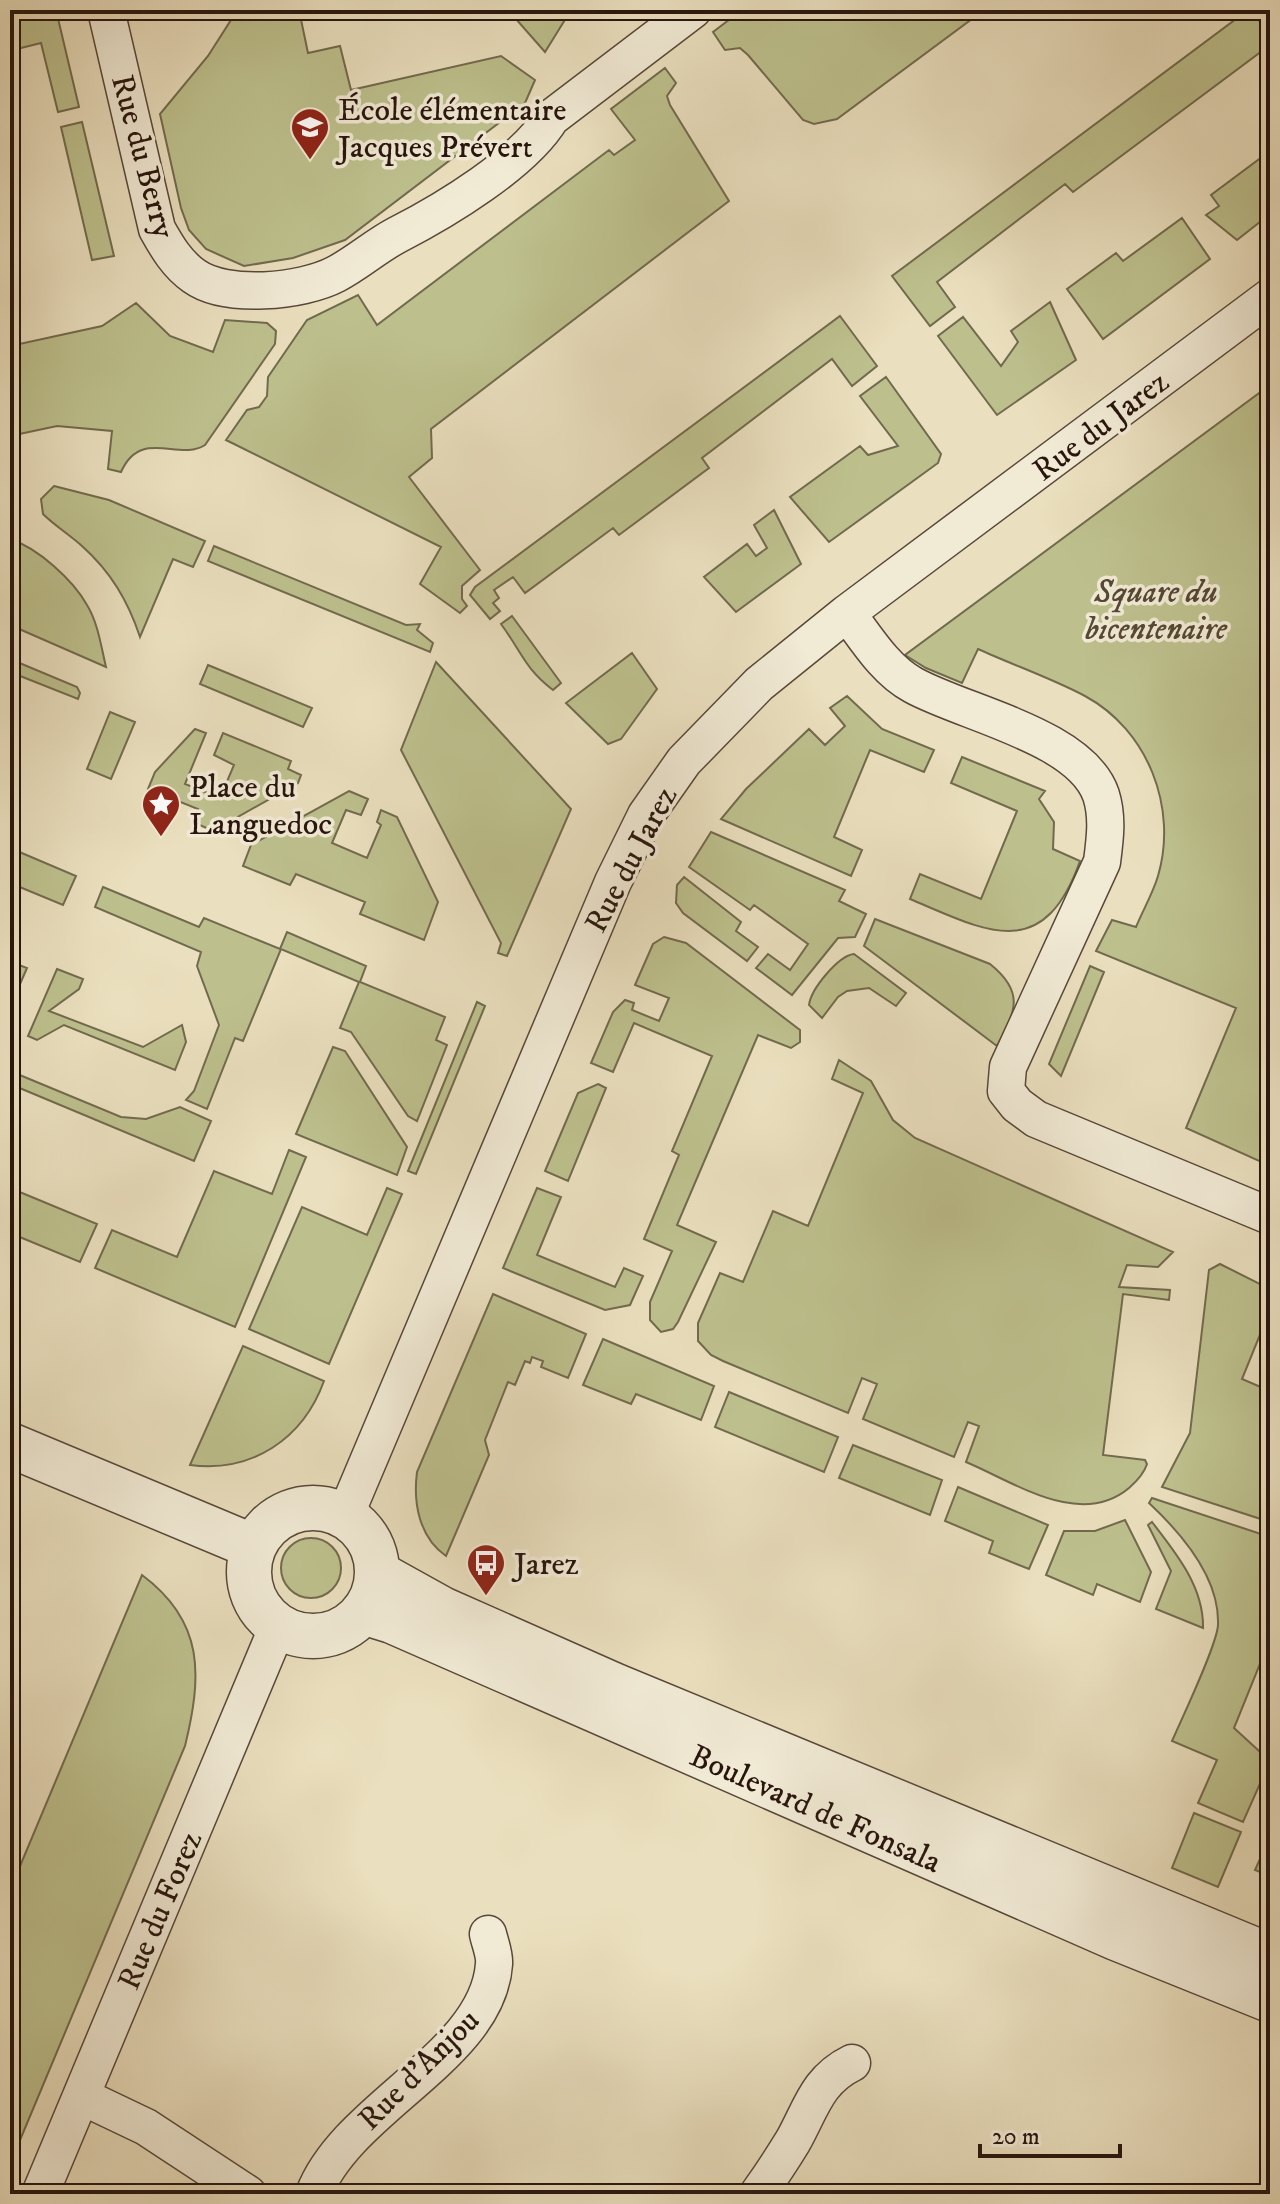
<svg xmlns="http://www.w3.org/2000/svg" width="1280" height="2204" viewBox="0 0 1280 2204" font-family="'IM FELL DW Pica',serif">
	<rect width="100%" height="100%" fill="#eadfbe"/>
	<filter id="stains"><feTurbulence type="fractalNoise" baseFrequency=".0025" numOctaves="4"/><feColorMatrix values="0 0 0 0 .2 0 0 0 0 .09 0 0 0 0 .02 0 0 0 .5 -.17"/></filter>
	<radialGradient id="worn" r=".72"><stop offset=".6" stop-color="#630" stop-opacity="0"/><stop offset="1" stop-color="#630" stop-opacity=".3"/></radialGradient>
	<path fill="#bdc08d" stroke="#726a4e" stroke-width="2" d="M 10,10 L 56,10 L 79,107 L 58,112 L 41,43 L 13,50 Z
		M 278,10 L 299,10 L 308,53 L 340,46 L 351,90 L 501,56 L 535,80 L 525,103 L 345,240 L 293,258 L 244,266 L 206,249 L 189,230 L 181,208 L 160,114 L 208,56 L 231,20 Z
		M 508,10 L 571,10 L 545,52 Z
		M 742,10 L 984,10 L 837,119 L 814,124 L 803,120 L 748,55 L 740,48 L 725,50 L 713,32 Z
		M 1248,16 L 1270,25 L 1270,45 L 1073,192 L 1065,184 L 937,282 L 955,307 L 930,326 L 892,276 L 1236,19 Z
		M 665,68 L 676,83 L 667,96 L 670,105 L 729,201 L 431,429 L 432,458 L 409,477 L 480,570 L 462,586 L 462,599 L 467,606 L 460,613 L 420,584 L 441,547 L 226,440 L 247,410 L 259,407 L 267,396 L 268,377 L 307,320 L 358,295 L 377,325 L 609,150 L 614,155 L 635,140 L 611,109 Z
		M 82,122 L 114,256 L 92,260 L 61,127 Z
		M 1270,151 L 1270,214 L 1237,240 L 1206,215 L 1219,206 L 1211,195 Z
		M 1182,218 L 1210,259 L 1103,339 L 1067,289 L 1116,253 L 1123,261 Z
		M 1050,302 L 1076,360 L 997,415 L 938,336 L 963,317 L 1001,366 L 1018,342 L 1011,331 Z
		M 136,303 L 170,336 L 213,352 L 225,320 L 267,323 L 276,331 L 275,344 L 205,445 C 179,462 141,427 121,472 L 108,469 L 112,431 L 57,426 L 10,436 L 10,346 L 102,326 Z
		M 840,316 L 877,366 L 852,386 L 832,359 L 702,458 L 709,468 L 619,535 L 613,528 L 525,593 L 513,577 L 494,590 L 499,598 L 493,603 L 500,611 L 490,619 L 470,595 L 475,587 Z
		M 886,377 L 941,454 L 938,463 L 829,542 L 790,497 L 860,446 L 868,455 L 898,446 L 860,396 Z
		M 1270,385 L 1270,1159 L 1268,1165 L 1186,1128 L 1236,1008 L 1096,951 L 1112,920 L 1136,927 C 1143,910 1153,893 1158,876 C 1178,808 1148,730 1085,696 C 1051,678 1013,665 978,649 L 962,683 L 926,668 L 905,655 Z
		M 54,486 L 109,500 L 205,541 L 193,567 L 173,559 L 140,637 C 128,601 111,572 82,546 C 70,535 55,526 43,514 L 41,499 Z
		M 774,510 L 801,564 L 736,612 L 704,577 L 747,544 L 756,556 L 767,548 L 754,525 Z
		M 10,539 C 38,548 73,580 87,605 C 98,623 101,646 106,667 L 10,625 Z
		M 214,546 L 406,625 L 420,624 L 417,630 L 433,643 L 430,652 L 208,561 Z
		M 512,616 L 561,683 L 553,690 C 525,669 521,651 501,624 Z
		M 632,653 L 657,689 L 621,739 L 608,744 L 566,703 Z
		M 10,659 L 77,687 L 80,693 L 78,699 L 10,672 Z
		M 436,662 L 571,809 L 507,956 L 498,953 L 501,943 L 401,750 Z
		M 208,665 L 312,708 L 303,727 L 200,684 Z
		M 847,696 L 882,729 L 934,750 L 924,772 L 870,750 L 834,837 L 862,850 L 851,876 L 721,819 L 746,789 L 809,729 L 825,745 L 845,726 L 830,708 Z
		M 110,712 L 135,722 L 111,779 L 87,769 Z
		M 195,729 L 206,733 L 185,784 L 220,798 L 234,765 L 214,755 L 223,733 L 291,761 L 288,769 L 301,775 L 298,783 L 213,831 L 193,822 L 198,809 L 148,789 L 155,772 Z
		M 962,757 L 1045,791 L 1039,799 L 1054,822 L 1053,849 L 1080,861 C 1043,965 986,931 910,899 L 920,874 L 981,899 L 1017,811 L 951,783 Z
		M 349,791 L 368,799 L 361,815 L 346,810 L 332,843 L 367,858 L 381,825 L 377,822 L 381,810 L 397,817 L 438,902 L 424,940 L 360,914 L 365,902 L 296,874 L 290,885 L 243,866 L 251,845 Z
		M 711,832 L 845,890 L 839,901 L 866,914 L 855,937 L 838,938 L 792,995 L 756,968 L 768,954 L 790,970 L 808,944 L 754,905 L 750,910 L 689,867 Z
		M 10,848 L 76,876 L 63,905 L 10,883 Z
		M 684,877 L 741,922 L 736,931 L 758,947 L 747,961 L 683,913 L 676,903 L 677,885 Z
		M 103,887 L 199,927 L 204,918 L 280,949 L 287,932 L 366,966 L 360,982 L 445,1017 L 436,1040 L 447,1045 L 417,1121 L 408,1116 L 351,1032 L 340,1028 L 359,982 L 281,949 L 243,1041 L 235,1038 L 207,1109 L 186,1100 L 194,1091 L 219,1025 L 197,966 L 201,952 L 95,907 Z
		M 875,919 L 990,964 C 1025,992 1016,1011 997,1046 L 864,946 Z
		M 664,937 L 686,943 L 800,1030 L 800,1042 L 791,1048 L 758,1035 L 677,1225 L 716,1242 L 678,1322 L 673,1329 L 661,1332 L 650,1320 L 650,1302 L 672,1251 L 644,1239 L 679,1155 L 672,1151 L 712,1056 L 634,1023 L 613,1072 L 591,1063 L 613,1012 L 625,1000 L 634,1003 L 632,1010 L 659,1021 L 669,998 L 635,985 L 653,944 Z
		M 854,954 L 906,993 L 896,1006 L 869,988 L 847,991 L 838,997 L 822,1018 L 809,1005 C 811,989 838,956 854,954 Z
		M 19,965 L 27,968 L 10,1007 L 10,971 Z
		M 1090,966 L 1104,972 L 1061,1076 L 1049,1064 Z
		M 57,969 L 83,979 L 79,989 L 49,1011 L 143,1047 L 182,1025 L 186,1042 L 175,1070 L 64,1025 L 37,1040 L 28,1036 Z
		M 477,1002 L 485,1006 L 416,1174 L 408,1171 Z
		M 333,1047 L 345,1051 L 407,1147 L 397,1175 L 296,1134 Z
		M 839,1060 L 871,1081 L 893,1120 L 915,1138 L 1173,1252 L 1158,1267 L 1127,1265 L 1119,1287 L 1170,1290 L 1169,1300 L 1123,1294 L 1103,1455 L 1145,1460 L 1147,1464 C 1144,1474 1137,1481 1129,1488 C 1080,1529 1014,1482 966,1462 L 979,1426 L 968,1422 L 954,1457 L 863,1419 L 877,1384 L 862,1378 L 848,1413 L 723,1361 L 711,1355 L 698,1341 L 698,1323 L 720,1273 L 743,1282 L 773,1211 L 808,1226 L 863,1093 L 832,1079 Z
		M 10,1071 L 121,1117 L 146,1119 L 180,1107 L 211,1121 L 194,1161 L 10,1084 Z
		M 598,1084 L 606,1088 L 568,1181 L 545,1171 L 578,1093 Z
		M 289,1150 L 306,1157 L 235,1327 L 95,1268 L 112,1230 L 177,1257 L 214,1171 L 272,1194 Z
		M 10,1188 L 97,1224 L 80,1262 L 10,1233 Z
		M 387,1188 L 402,1194 L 329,1364 L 249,1329 L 302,1207 L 367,1235 Z
		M 537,1188 L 561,1197 L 537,1255 L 615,1287 L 624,1268 L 643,1276 L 630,1305 L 605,1310 L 503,1268 Z
		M 1220,1264 L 1270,1289 L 1270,1310 L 1242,1379 L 1270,1391 L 1270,1522 L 1162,1487 L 1190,1433 L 1209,1270 Z
		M 493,1294 L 586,1334 L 568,1378 L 541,1367 L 543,1361 L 532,1357 L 530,1363 L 525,1361 L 515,1385 L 508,1382 L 485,1440 L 489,1455 L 446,1556 C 419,1537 413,1503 417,1472 Z
		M 603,1339 L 714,1386 L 701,1420 L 636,1394 L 631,1404 L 583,1385 Z
		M 243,1346 L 324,1381 C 303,1439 252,1473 190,1465 Z
		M 729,1392 L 838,1437 L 824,1472 L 715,1427 Z
		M 853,1445 L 942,1480 L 930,1515 L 839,1478 Z
		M 958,1487 L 1048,1525 L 1029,1569 L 989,1553 L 993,1541 L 945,1521 Z
		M 1152,1498 L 1270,1537 L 1270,1639 L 1234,1728 L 1270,1761 L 1243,1822 L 1198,1803 L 1217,1760 L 1172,1741 C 1182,1718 1217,1645 1218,1625 C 1220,1578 1180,1532 1149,1503 Z
		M 1125,1520 L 1151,1572 L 1140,1602 L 1097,1584 L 1093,1595 L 1046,1575 L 1064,1531 L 1095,1531 Z
		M 1152,1522 C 1176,1553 1204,1587 1203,1628 L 1156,1609 L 1171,1571 L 1148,1525 Z
		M281 1568a30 30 0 1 1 60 0a30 30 0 1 1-60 0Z
		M 142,1575 C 205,1622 202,1676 185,1746 L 10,2164 L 10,1890 Z
		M 1194,1813 L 1241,1832 L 1218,1887 L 1172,1868 Z
		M 1264,1850 L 1270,1853 L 1270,1876 L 1255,1870 Z"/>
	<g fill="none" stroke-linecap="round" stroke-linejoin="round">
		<defs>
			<path id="minor" d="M 106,10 L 157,229 C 167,247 177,264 194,276 C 226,299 302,292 336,274 C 357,263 376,246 397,235 C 444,211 524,163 551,118 L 693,10
				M 847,613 C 866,638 885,670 913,685 C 963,713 1081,736 1101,795 C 1108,817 1105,839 1102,862 L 1008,1067 L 1006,1091 L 1017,1105 L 1036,1119 L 1270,1216
				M 345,1516 L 613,882 L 646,815 L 684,761 L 759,684 L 847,613 L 1270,297
				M 81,2096 L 146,2127 L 248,2194
				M 40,2194 L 278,1626
				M 314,2194 C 347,2107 488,2056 494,1964 C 495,1955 490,1943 488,1934
				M 758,2194 C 770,2177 782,2159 793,2141 C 811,2109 817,2080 852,2063"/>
			<path id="tertiary" d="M 10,1445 L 254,1547
				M249 1572a64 64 0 1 1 128 0a64 64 0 1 1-128 0Z
				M 379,1574 L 442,1609 L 616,1686 L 1270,1956
				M 363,1612 L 392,1621 L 1116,1938 L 1270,2000"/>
		</defs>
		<use href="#minor" stroke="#58483a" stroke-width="39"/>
		<use href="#tertiary" stroke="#58483a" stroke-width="47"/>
		<use href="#minor" stroke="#f1ead5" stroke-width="36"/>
		<use href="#tertiary" stroke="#f1ead5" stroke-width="44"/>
	</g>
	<defs>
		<symbol id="school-pin" viewBox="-11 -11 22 30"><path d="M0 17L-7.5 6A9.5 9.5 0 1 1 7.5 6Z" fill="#8f2418" stroke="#f1ead5"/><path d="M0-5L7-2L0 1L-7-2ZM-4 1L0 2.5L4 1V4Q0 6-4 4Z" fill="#fff"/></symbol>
		<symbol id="sight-pin" viewBox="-11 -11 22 30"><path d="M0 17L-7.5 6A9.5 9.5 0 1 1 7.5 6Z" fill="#8f2418" stroke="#f1ead5"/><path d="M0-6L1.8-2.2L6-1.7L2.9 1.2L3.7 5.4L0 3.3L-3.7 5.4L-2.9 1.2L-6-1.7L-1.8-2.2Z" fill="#fff"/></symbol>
		<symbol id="bus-pin" viewBox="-11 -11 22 30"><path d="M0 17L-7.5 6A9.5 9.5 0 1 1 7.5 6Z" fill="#8f2418" stroke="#f1ead5"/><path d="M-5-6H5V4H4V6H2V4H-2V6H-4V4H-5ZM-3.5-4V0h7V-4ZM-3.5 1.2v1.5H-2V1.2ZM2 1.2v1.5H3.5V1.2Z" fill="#fff"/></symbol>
	</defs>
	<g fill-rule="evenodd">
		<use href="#school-pin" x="288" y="105" width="44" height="60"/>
		<use href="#sight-pin" x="139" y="782" width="44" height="60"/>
		<use href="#bus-pin" x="464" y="1541" width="44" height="60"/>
	</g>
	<g text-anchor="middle" stroke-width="7" stroke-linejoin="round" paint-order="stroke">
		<g font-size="32" fill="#28150e" stroke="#f1ead5" text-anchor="start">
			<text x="338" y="120">École élémentaire<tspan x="338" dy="37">Jacques Prévert</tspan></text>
			<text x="189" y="797">Place du<tspan x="189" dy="37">Languedoc</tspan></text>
			<text x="514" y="1574">Jarez</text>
		</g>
		<g font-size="32" fill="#28150e" stroke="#f1ead5">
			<text transform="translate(144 156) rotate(75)" y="11">Rue du Berry</text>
			<text transform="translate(1100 425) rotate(-37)" y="11">Rue du Jarez</text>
			<text transform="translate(630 859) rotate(-62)" y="11">Rue du Jarez</text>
			<text transform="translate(816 1808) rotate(24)" y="11">Boulevard de Fonsala</text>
			<text transform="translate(159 1910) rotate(-67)" y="11">Rue du Forez</text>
			<text transform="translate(418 2069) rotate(-45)" y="11">Rue d'Anjou</text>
		</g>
		<g font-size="32" font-style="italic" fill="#554834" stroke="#f1ead5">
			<text x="1156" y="602">Square du<tspan x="1156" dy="37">bicentenaire</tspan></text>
		</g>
	</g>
	<rect width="1280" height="2204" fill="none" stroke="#eadfbe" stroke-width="40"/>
	<rect x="12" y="12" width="1256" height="2180" fill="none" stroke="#28150e" stroke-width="4"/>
	<rect x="20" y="20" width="1240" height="2164" fill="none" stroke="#28150e" stroke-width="2"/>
	<path d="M980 2144v12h140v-12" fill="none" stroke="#28150e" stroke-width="4"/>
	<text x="992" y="2144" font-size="24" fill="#28150e" stroke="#f1ead5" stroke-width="6" paint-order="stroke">20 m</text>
	<rect width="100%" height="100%" filter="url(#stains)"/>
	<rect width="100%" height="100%" fill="url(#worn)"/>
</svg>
